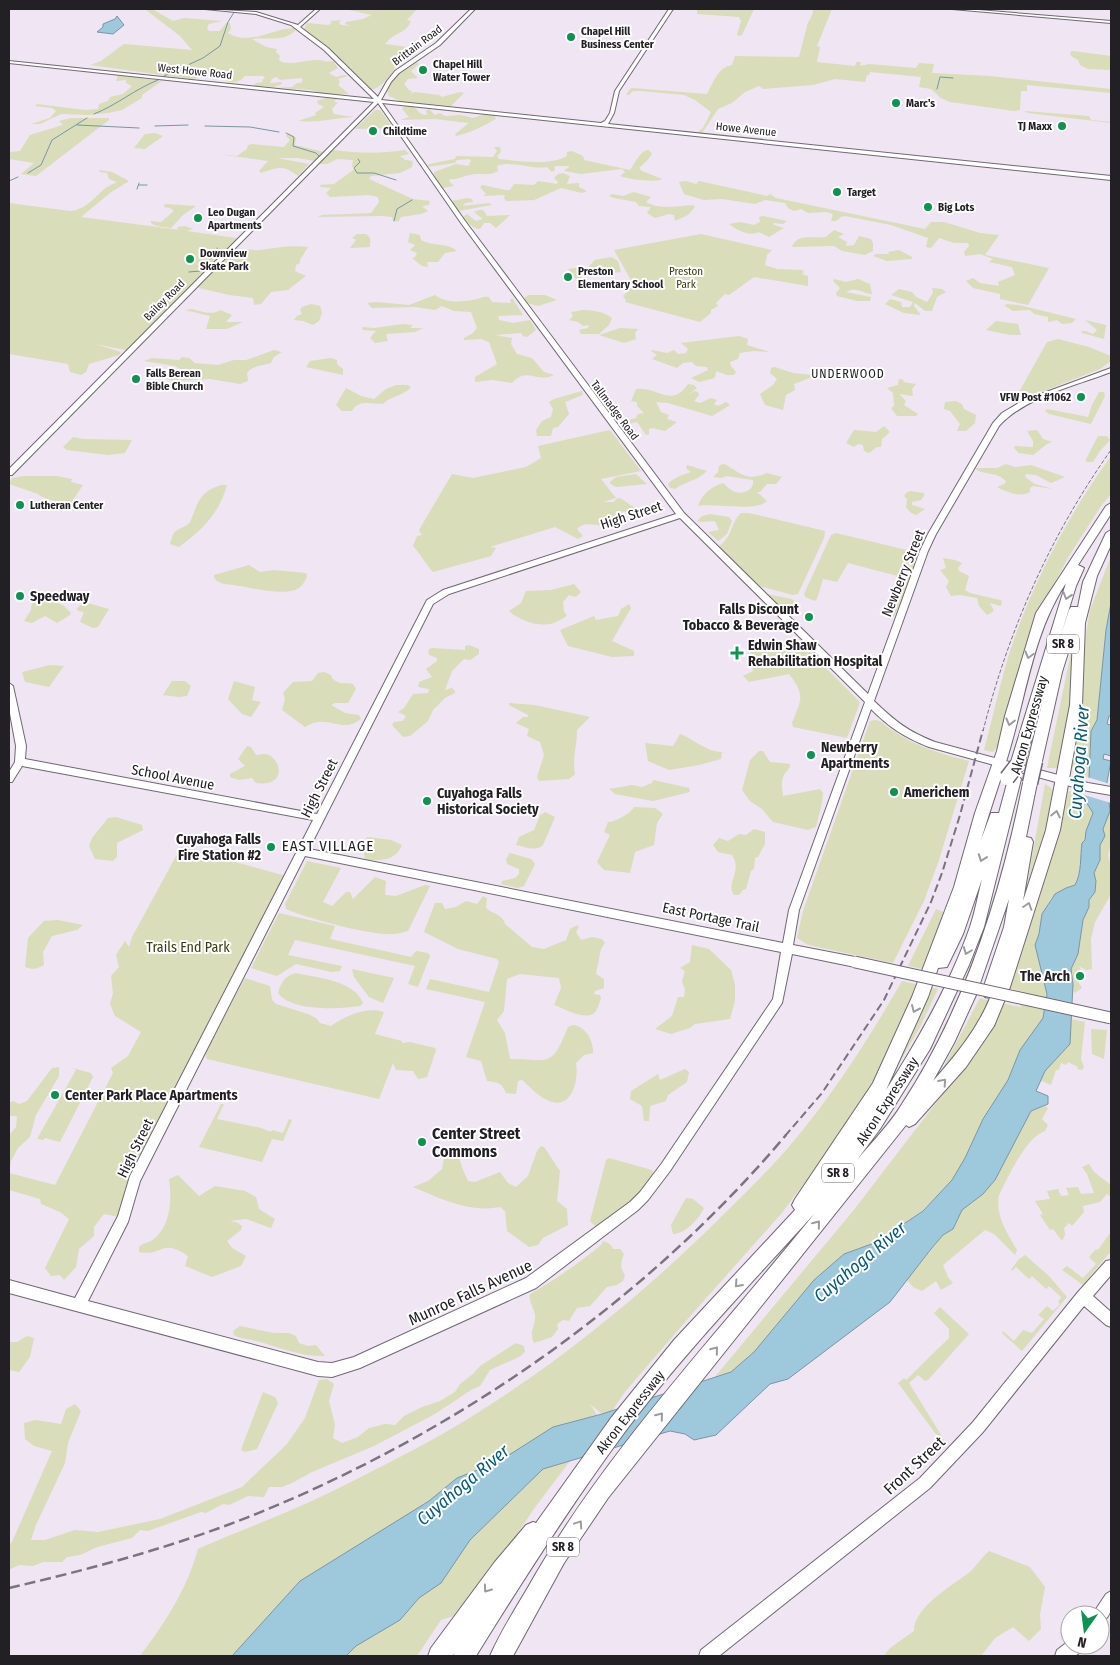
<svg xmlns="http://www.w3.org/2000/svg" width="1120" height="1665" viewBox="0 0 1120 1665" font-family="'Fira Sans Condensed',sans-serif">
	<rect width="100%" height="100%" fill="#efe5f3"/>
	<path fill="#d9ddb9" d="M 152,9 L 173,21 L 184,18 L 222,21 L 209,24 L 207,28 L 209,31 L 220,31 L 226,23 L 230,23 L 231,29 L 228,33 C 250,47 274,27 297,28 C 287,43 267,37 252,39 L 266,47 L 277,49 L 276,52 L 280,56 L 279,60 L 282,62 C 300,66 306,57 326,61 L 318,62 L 333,61 L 338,68 L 329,73 L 336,77 L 344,75 L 348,76 L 338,79 L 340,82 L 338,85 L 349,94 L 323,94 L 311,90 L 277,88 L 292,87 L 297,83 L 301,83 L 303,80 L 301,78 L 280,80 L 276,77 L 272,79 L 270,83 L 281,82 L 282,84 L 274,87 L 253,86 L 256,83 L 263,82 L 262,80 L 265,78 L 263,76 L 245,76 C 238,85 224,85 220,74 L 191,79 L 90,65 L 101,61 L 124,44 L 192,50 L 180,36 L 146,10 Z
		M 344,9 L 417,9 L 407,20 L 411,21 C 406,34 394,32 385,44 L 408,47 L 405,53 L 410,53 L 399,58 C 396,70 382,89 370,90 L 326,46 L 304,29 L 307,23 L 328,25 L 332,23 L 330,21 L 341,20 L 339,23 L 341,25 L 351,26 L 345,24 L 346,22 L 363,19 L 372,15 Z
		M 697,9 L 754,9 L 742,35 L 739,36 L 737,35 L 741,21 L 739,17 L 697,14 Z
		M 812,9 L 832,9 L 817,46 L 820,47 L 817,62 L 855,66 L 856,62 L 861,62 L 860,66 L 869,64 L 916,68 L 919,63 L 934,64 L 932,73 L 990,76 L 1111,89 L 1111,93 L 1027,85 L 1027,91 L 1021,91 L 1020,110 L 1014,111 L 950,102 L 941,98 L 931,89 L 919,87 L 921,77 L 870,72 L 869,75 L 867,75 L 865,82 L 835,79 L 813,85 L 763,89 L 759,86 L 745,92 L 732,103 L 718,109 L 702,133 L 698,132 L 703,128 L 711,112 L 695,100 L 684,95 L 641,91 L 633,91 L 629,95 L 626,95 L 630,89 L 632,88 L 707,94 C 714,82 717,68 732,65 L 735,56 L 799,57 L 808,22 L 810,20 L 813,12 Z
		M 1073,51 L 1111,56 L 1111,70 L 1088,69 L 1080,65 L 1078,60 L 1071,56 L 1070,52 Z
		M 414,61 L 419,64 L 411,71 L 418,78 L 408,79 L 404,84 L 409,90 L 412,91 L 411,94 L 414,92 L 439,95 L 442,97 L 460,92 L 464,93 L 451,106 L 400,101 L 389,96 L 387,91 C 392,77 403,69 414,61 Z
		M 118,75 L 162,81 L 142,95 L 142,98 L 122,110 L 108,113 L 88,115 L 61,114 L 40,124 L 31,124 L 50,118 L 56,111 L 52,108 L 35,106 L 37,104 L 85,110 L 98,109 L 99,104 L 108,101 L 110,97 L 123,94 L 132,86 L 126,83 L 126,80 L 116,81 Z
		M 326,98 L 337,99 L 334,102 L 338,102 L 332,109 L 334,114 L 354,117 C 335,118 318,123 298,121 L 316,115 L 315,113 L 324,107 L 318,104 L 317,101 Z
		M 412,105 C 418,109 418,115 427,115 L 426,111 L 429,109 L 435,115 L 440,113 L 445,116 L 461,115 L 473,118 C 482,115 482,114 494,115 L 496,119 C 483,126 470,133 456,136 L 455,134 L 469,123 L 435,119 L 400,120 L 409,117 L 402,109 L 403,107 Z
		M 375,110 L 380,110 L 393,128 L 355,129 Z
		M 1024,111 L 1089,116 L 1091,120 L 1111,122 L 1111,123 L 1028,113 Z
		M 71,118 L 109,118 L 109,120 L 36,176 L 21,174 L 34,163 L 9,159 L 9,152 L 20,151 L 30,135 L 63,125 L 59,121 Z
		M 155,133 L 163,136 L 145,149 L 134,148 L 145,134 Z
		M 288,133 L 296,138 L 295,145 L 324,152 L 315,161 L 297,158 L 277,158 L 309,164 L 298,176 C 283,165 280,167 261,173 L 259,171 L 268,161 L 218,154 L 237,156 L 247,149 L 248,145 L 252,144 L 284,147 L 290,140 L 286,136 Z
		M 494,147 L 500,147 L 501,152 L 497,156 L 499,159 C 518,161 550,166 567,156 L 567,152 L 572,151 L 583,156 L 584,160 L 630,170 C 635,163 640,151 648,150 L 652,153 C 650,159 643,164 639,168 L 642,171 L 662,179 C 657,183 627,179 620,176 L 625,172 L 622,169 L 581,174 L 564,171 L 570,166 L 554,166 L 555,170 L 552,172 L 547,167 C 531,170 512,160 497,166 L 498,171 C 488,177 481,172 470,175 C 463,176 457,180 450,179 L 449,181 L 454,186 L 443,188 L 435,180 L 434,172 L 456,164 L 468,166 L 471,161 L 470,159 L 457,160 L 455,163 L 427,167 L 429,164 L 455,159 L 456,156 L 493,157 L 497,151 Z
		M 332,150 C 357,153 380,154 405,150 L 409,154 L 400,156 L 405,160 L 413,161 L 412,167 L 400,173 L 371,176 L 369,179 L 413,199 L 430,201 L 429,205 L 422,206 L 428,211 L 421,214 L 401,217 L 398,222 L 393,220 L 392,217 L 382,216 L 318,217 L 322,215 L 371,213 L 379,202 L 378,197 L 369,195 L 330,197 L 326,193 L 331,188 L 321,187 L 319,185 L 334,184 L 356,168 L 352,167 L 353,160 L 337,159 L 327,164 L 319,164 Z
		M 99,170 L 112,172 L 129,181 L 110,193 L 81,217 L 180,230 L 177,229 L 178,227 L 185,226 L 193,229 L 187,231 L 243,239 L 233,250 C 240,247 251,251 260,250 C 275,248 292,245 308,247 L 300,260 L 300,263 L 296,265 L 295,271 L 306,276 L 288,290 L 271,292 L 261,304 L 254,305 L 253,298 L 229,295 L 195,287 L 130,351 L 95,344 L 121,352 L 119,355 L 89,364 L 86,372 L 81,375 L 70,372 L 68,364 L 9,354 L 9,203 L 70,211 C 85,210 93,199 103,190 C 106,187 113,184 117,182 L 109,179 L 107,173 L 100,172 Z
		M 563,173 L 570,176 L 567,184 L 579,183 L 579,187 L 587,191 L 582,193 L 561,188 L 534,200 L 506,201 L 504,198 L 505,195 L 483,196 L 486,194 L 480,187 L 482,185 L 506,190 L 510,190 L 514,184 L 534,185 L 538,181 L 557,184 L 558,182 L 554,178 L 558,174 Z
		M 686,181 L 696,184 L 699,181 L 767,196 L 770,194 L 776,198 L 925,229 L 931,222 L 944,222 L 980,233 L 999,235 L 985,255 L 1049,268 L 1028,305 L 1000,299 L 1000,294 L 973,288 L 966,281 L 973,278 L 980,283 L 999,286 L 998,282 L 1015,275 L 1012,267 L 989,262 L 993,259 L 980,254 L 965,256 L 964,252 L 969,246 L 968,243 L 954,243 L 939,238 L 931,248 L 926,247 L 928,238 L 891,225 L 845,216 L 841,217 L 836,221 L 831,221 L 833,214 L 826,212 L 808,213 L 801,209 L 794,211 L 788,208 L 785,203 L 765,200 L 755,204 L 722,199 L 704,200 L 684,194 L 679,182 Z
		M 634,192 L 651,197 L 646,202 C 659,210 678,206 693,205 L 695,207 L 688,215 L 675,221 L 674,215 L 669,214 L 655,218 L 647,213 L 651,207 L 639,206 L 636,202 L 614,198 L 609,196 L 612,194 L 623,196 Z
		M 467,198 L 472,199 L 473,202 L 465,203 L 463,206 L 489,203 L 492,205 L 458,211 L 452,201 Z
		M 165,204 L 196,206 L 183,215 L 171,228 C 166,227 155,227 151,223 L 151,221 L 161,222 L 174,211 L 170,208 L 164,207 Z
		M 479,210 L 483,210 L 487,216 L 510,215 L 496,228 L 490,223 L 484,223 L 480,229 C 474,229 467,223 463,217 L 467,214 L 476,221 L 483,219 L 474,212 Z
		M 763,216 L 787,221 L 783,224 L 773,223 L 774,225 L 784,228 L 769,237 L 759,232 C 749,237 737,230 729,224 L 740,222 L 754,225 L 760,222 L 759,217 Z
		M 834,230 L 844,234 L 838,237 L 847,242 L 846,246 L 854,245 L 859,236 L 871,239 L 873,243 L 873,251 L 865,255 L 842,251 L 834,246 L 792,247 C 797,233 814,239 826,237 Z
		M 410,233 L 420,235 L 421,240 C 433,247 447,242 457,251 L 445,253 L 438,262 L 427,262 L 428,267 L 422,266 L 412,258 L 415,257 L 417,253 L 410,250 L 415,245 L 408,242 Z
		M 357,234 L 366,234 C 372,238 370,241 370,247 L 350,248 L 356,240 L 352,238 Z
		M 701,234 L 772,250 L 767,255 L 765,265 L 777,269 L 802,270 L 804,272 L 802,274 L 808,276 L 808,286 L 754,277 L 729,295 L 725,294 L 716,303 L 718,306 L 711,310 L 711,313 L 700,322 L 625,302 L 626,300 L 623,296 L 629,291 L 632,282 L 614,250 Z
		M 899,250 L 912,257 L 912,259 L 887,261 L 873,256 L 876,254 L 889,254 L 888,252 Z
		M 611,257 L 618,261 L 621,272 L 590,276 L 585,270 L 578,273 L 582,278 L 576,279 L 568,269 L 580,267 L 585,270 L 595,260 Z
		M 834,279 L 846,282 L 858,279 L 870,284 L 872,294 C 863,294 857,286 846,292 L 871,297 L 870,301 L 857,301 L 837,296 L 836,293 L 840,288 L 833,281 Z
		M 932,288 L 942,289 L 946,292 L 937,297 L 932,311 L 925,311 L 915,303 L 914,306 L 921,315 L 904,313 L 885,304 L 890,299 L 901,302 L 902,307 L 910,307 L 913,302 L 891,295 L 899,289 L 912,292 L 916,297 L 927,302 L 933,293 Z
		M 435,295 C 446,304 464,302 477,299 C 482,298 483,296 489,297 L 492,302 L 511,303 L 510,299 L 513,299 L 523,315 L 498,316 L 499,320 L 513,323 L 530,320 L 536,330 L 527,337 L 523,336 L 521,333 L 495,335 L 512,338 L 511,344 L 517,354 L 532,358 L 544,372 L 554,375 C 537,384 528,366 512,383 L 493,380 L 475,382 L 475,377 L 497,364 L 489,342 L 481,339 L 464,340 L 464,338 L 473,333 L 477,328 L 471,312 L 454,311 L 442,306 L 435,310 L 415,307 L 372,308 L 367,303 L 376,302 L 409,305 Z
		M 529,295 L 545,295 L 557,300 L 538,306 L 526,303 L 524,301 L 525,297 Z
		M 311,304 L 320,306 L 322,313 L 319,321 L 313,325 L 303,321 L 294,320 L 297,316 L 302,314 L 300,310 L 302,307 Z
		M 1006,304 L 1019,305 L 1076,319 L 1072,323 L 1062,324 L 1057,320 L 1048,322 L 1048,317 L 1034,314 L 1030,310 L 1013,311 L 1005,306 Z
		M 192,309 C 201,311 212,316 220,310 L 232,315 L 226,322 L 243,322 L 227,329 L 206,329 L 210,316 L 185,310 Z
		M 583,310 C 592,310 605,312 612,318 L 609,325 L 599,334 L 581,334 L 579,330 L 588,328 L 589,325 L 583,326 L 578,322 L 569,320 L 573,316 L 571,312 Z
		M 1085,320 L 1106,325 L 1104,339 L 1082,333 L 1081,331 L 1086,331 L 1093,334 L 1097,330 Z
		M 996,321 L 1018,324 L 1021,335 L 1010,335 L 986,330 Z
		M 403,324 L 413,325 L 410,328 L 423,328 L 415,332 L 386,334 L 388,341 L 375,343 L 370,338 L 376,331 L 363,330 L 362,327 L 374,328 Z
		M 620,328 L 638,329 L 635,333 L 636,339 L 624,343 L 599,335 Z
		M 739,336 L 748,339 L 747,345 L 770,352 L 753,351 L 740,353 L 738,359 L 730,362 L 731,366 L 736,372 L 734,375 L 727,375 L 716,371 L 715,378 L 699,382 L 691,378 L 708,370 L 707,367 L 696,366 L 692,362 L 683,363 L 677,368 L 652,359 L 657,355 L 651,351 L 652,350 L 667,353 L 674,350 L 678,354 L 686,353 L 688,349 L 681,343 Z
		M 1058,339 L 1089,347 L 1111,356 L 1111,361 L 1100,369 L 1016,402 L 1007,400 L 1019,392 L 1047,342 Z
		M 274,350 L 282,352 L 274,357 L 271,363 C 262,366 253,365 247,373 L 248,381 L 240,384 L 210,379 L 173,381 L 157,375 L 179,373 L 182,370 L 175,366 L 144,361 L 152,358 L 179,360 L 182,357 L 189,358 L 195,363 L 218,365 L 234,360 L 246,360 Z
		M 331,358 L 337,360 L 337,364 L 343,369 L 343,375 L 306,367 L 310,361 Z
		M 775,367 L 793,373 L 813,375 L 810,378 L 794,384 L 795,390 L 786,395 L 783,410 L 765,405 L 760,394 L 773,385 L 777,379 L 770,373 L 771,368 Z
		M 899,379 L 904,380 L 903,382 L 916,384 L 912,389 L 913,396 L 899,394 L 906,401 L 904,405 L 918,414 L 916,416 L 897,416 L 891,408 L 894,406 L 893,393 L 887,388 L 898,385 Z
		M 688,384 L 694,385 L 697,388 L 688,395 L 695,391 L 698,392 L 699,395 L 694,401 L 700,403 L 711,398 L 717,400 L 714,404 L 718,406 L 726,402 L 730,405 L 712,416 L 668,403 L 656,402 L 661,412 L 669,415 L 667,419 L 677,422 L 665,431 L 652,428 L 649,429 L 649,434 L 646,435 L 637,422 L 621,425 L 619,423 L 636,418 L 638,414 L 644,413 L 637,406 L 637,402 L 631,401 L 636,389 C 658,386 671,409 688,384 Z
		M 396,385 L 408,385 L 411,387 C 404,396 390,396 383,404 C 372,404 358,399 352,411 L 342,411 L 336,405 L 346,388 L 361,396 L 374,399 L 386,389 Z
		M 582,391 L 583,395 L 565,402 L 569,414 L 558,427 L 553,428 L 551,436 L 537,436 L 536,430 L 542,421 L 551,417 L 553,409 L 549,402 L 554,399 Z
		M 1099,392 L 1104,392 L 1105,396 L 1091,424 L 1049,414 L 1045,411 L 1047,409 L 1088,417 L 1092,405 Z
		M 945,402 L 956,401 L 962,404 L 964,409 L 976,415 L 975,423 L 966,431 L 957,431 L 960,424 L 950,411 L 944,409 Z
		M 884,426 L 890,432 L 882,439 L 881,447 L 877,447 L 869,453 L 864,451 L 863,445 L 858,444 L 854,447 L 846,443 L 854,430 L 876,432 Z
		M 610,430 L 641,471 L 601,479 L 616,498 L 603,502 L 614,502 L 616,499 L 620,498 L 635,508 L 626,512 L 616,511 C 612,539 589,515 577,529 L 583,536 L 578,539 L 555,527 L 490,547 L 496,548 L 491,556 L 433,572 C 426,564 421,555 413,546 L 417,536 L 422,535 L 419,530 L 452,474 L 473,478 L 526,467 L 541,458 L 538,446 Z
		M 1037,430 L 1043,439 L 1052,442 L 1047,444 L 1033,455 L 1019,453 L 1014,448 L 1015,446 L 1033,447 L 1033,441 L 1027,431 Z
		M 1098,436 L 1107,436 L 1110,440 L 1100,451 L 1093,462 L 1086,462 L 1086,459 Z
		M 73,437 L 82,439 L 132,440 L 125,453 L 108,455 L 67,450 L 63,447 Z
		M 1111,456 L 1111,494 L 1101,506 L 1069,556 L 1039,612 L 998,746 L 993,752 L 984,750 C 993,717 1000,683 1010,651 C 1033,582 1069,514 1111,456 Z
		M 722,464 C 728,464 728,467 733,469 C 745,478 754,479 767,473 L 782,477 L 776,484 L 767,484 L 760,492 L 757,492 L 767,501 C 756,512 717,503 698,506 C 701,495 712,486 723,483 C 725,485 729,489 733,491 C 742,496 755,490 753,480 L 726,476 L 722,478 L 713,477 L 718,472 L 719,466 Z
		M 1006,464 L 1015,467 L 1031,465 L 1065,477 L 1051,483 L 1036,475 L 1026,474 L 1025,477 L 1035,484 L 1053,489 L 1033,486 L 1030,488 L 1030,492 C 1020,498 1007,492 997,487 L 1004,484 L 1006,481 C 995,470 981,476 975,468 L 997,468 Z
		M 687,465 L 707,471 C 697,481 686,481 675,489 L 670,488 L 668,484 C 675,477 682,475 691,472 L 686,468 Z
		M 636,474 L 647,484 L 616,487 L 609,483 L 616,477 Z
		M 24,476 L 57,476 L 72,479 L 71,482 L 83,485 L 71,503 C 64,504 43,499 38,494 L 9,484 L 12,478 Z
		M 221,485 L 227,485 C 219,514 202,530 179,547 L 170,544 C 171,541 172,536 174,533 C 178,528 187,527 190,522 C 199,502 198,493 221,485 Z
		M 910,491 L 924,493 L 924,496 L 921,500 L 912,502 L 912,505 L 925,509 L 916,515 L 911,513 L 906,507 L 907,499 L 904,496 L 906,493 Z
		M 741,513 L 749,513 L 825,531 L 824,538 L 798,594 L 793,595 L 755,585 L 718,547 C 733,537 730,523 741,513 Z
		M 710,514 L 729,517 L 732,521 L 727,534 L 718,541 L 708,532 L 719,530 L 715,521 L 701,522 L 697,521 L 702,516 Z
		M 836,533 L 919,553 L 902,601 L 893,618 L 891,618 L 905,578 L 848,563 L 837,582 L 823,579 L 817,599 L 815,601 L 805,597 L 804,594 L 831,535 Z
		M 1111,556 L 1111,603 L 1106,630 L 1097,720 L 1091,731 L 1089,778 L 1075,772 L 1071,766 L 1082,693 L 1084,646 L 1090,610 Z
		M 943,558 L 955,560 L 962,563 L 958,568 L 959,571 L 969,576 L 965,590 L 970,593 L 1000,600 L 1002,601 L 1001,606 L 990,603 L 994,611 L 987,615 L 979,606 L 977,598 L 960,595 L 951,596 L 946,587 L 949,581 L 940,570 L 946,568 Z
		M 249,565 L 260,572 L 274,570 L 306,573 L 307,576 C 305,582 301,588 295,590 C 276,596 244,585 224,584 C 219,582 214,581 214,575 Z
		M 574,584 L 581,592 L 576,597 L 569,595 L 563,602 L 564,611 L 567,616 C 564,617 563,619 560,620 C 545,630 521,622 509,611 L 521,603 L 526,591 L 551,590 Z
		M 39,594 L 64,606 L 71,613 L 70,615 L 57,623 L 45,616 L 32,623 L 24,621 L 31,610 L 32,602 Z
		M 766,594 L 792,599 L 794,601 L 789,612 L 785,613 Z
		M 84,602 L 109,609 L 98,627 L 93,628 L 80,622 L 84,612 L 78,611 L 77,608 Z
		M 629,604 L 631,608 L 612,641 L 634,651 L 634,656 L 612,657 L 568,646 L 560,630 L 594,616 L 596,620 L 618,616 L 621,609 Z
		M 1075,633 L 1075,680 L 1059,768 L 1047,768 Z
		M 801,643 L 860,702 L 847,738 L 793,727 L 792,723 C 801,700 806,696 789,674 L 749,682 L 743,676 L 753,671 L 751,664 L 755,663 L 750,651 Z
		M 469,645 L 479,649 L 479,654 L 470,660 L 464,659 L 452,671 L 445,690 L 452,688 L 455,691 L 455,693 L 445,698 L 433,710 L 428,721 L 410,736 L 403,737 L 392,725 L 394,722 L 403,721 L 406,716 L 398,712 L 404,708 L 413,694 L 428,693 L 429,689 L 418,687 L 419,682 L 432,677 L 426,669 L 437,661 L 437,658 L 429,655 L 428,651 L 431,648 L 465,650 L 465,646 Z
		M 50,665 L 64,666 L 49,687 L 25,682 L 22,672 Z
		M 324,672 L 331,675 L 332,678 C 340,686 344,682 353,684 L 356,689 L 348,703 L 335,703 L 331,705 L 345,713 L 359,715 L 361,719 C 341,735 328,712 305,727 L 282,710 L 285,699 L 283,693 L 293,682 L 312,681 L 318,673 Z
		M 172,681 L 185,681 L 191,686 L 187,696 L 179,697 L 163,695 Z
		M 234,681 L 255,687 L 252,700 L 261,702 L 251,717 L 242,714 L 228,699 Z
		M 509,703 L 535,705 L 590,717 L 577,730 C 577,747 572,758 575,774 L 569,779 L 539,781 L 537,777 L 544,755 L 540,742 L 527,736 L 529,729 L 516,723 L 523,717 L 528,717 L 528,715 L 509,705 Z
		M 875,720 L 880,721 C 908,744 934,752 969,761 L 939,860 L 924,901 L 893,963 L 808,945 L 797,938 L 803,911 L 870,721 Z
		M 680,734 C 694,739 706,752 722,752 L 721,759 L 699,765 L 669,770 L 648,761 L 645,743 L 673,746 Z
		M 247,746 L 251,747 L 256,755 C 259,755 261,754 263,754 C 279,752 291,788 256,783 L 252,778 L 239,780 L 230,777 L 230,774 L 245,766 L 238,759 Z
		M 759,751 L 763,751 L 770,762 L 790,764 C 790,769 787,770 784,775 C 781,781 782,789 783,796 L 820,789 L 823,793 L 822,803 L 816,827 L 808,830 L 773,822 L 762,809 L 750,801 L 742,790 L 750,760 Z
		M 653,780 L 689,788 L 690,792 L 653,801 L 615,794 L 609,789 L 632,785 L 642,787 L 652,783 Z
		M 1045,784 L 1051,788 L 1054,794 L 1042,845 L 1026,891 Z
		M 1070,791 L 1083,795 L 1084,800 L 1093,813 L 1086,831 L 1085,841 L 1082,843 L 1081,864 L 1075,885 L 1066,888 L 1051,898 L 1042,914 L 1039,934 L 1035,945 L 1047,994 L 1043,1018 L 1020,1050 L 1008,1080 L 983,1119 L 965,1158 L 952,1180 L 922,1211 L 877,1242 L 844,1254 L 814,1280 L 754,1352 L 731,1372 L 714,1378 L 853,1211 L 962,1069 L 1001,1003 L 1021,1007 L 1021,998 L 1024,992 L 1008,988 L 1053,853 L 1068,792 Z
		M 1109,802 L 1111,803 L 1111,844 L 1108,855 L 1111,866 L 1111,888 L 1110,896 L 1095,922 L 1091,939 L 1092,969 L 1086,970 L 1079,966 L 1081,970 L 1077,973 L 1079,983 L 1082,988 L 1075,993 L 1072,990 L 1071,969 L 1078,954 L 1083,920 L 1089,907 L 1089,900 L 1095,892 L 1096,881 L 1094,873 L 1100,860 L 1100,845 L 1103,839 L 1104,824 L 1110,811 Z
		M 634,807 L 655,808 L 663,814 L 657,823 L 654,845 L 635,852 L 630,873 L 604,870 L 597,862 L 610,835 L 604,832 L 608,822 C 616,822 631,813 634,807 Z
		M 545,812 L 555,817 L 543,845 C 536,852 525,847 516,845 L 519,837 L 534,830 L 540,815 Z
		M 116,817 L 142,825 L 143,830 L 117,843 L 117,857 L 113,861 L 95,859 L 89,846 L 92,838 L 108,818 Z
		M 754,829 L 765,832 L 765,844 L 758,857 L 755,858 L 754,869 L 751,871 L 746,889 L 743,890 L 739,895 L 734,895 C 725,883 743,872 732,855 L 718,852 L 713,845 L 719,838 L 728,841 L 739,834 L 746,835 Z
		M 367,837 L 391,840 L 402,845 C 395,862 381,860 365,860 L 363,848 Z
		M 181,847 L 286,876 L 129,1180 L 119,1217 L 104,1214 L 94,1227 L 94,1236 L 79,1249 L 76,1267 L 64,1280 L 60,1275 L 51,1276 L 45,1268 L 69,1219 L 60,1212 L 41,1204 L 40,1199 L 9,1190 L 9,1135 L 16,1127 L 17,1116 L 9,1116 L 9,1103 L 13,1101 L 19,1104 L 27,1101 L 52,1068 L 59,1067 L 59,1076 L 36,1115 L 30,1137 L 18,1148 L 11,1161 L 9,1173 L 55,1185 L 113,1073 L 111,1068 L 128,1056 L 141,1032 L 115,1016 L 110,1004 L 113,993 L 111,976 L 119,967 L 116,955 L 125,941 L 129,947 L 132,937 Z
		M 510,853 L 531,859 L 535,864 L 524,886 L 518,888 L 501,884 L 502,881 L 515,878 L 519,874 L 519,869 L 507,864 L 506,859 Z
		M 307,861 L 341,868 L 323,902 L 332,906 L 346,892 L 350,892 L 353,899 L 375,877 L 386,881 L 385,895 L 396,896 L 425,885 L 430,886 L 408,931 C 403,932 398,934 393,934 C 372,936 306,918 286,909 L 285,904 Z
		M 483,896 L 487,898 L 486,908 C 492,914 503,914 505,924 L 532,947 L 544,949 L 566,940 L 570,929 L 577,925 L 579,927 L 576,932 L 581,940 L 592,937 L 602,939 L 605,943 L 601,949 L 596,974 L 604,979 L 604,988 L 595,991 L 594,994 L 600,995 L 601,998 C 599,1003 598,1010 594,1013 C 585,1021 563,1008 554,1005 L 561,988 L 559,978 L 520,974 L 507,979 L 504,1011 L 497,1020 L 505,1033 L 510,1059 C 550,1059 551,1069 568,1027 L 573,1025 C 586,1026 594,1042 593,1053 L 584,1055 L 576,1063 C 579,1080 572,1112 547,1100 C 538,1096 530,1087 522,1080 L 518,1081 L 516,1094 L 506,1093 C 502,1083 498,1082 487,1081 L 481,1061 L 466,1057 L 485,1002 L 426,989 L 430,979 L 489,992 L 499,962 L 497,959 L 458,949 L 424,932 L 435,903 L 442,903 L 445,909 L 456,907 L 466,901 L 477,904 Z
		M 936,909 L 946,913 L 927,970 L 908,966 Z
		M 279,913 L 335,926 L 330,939 L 411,957 L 416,951 L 428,953 L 430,956 L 418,987 L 408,984 L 415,966 L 295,940 L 288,955 L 342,966 L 340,971 L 332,972 L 296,964 L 277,976 L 251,968 Z
		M 58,920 L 83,925 L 77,930 L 52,936 L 43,952 L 44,965 C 37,969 33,970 25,967 L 28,938 L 44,921 Z
		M 692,945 L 709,949 L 731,970 L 735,985 L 735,1001 L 730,1019 L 695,1024 L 690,1028 L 671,1034 L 655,1029 L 672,1016 L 678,997 L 684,997 L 685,990 L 682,981 L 685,971 L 680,968 L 690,962 Z
		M 352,969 L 394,978 L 383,1003 L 369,997 L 354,977 Z
		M 296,973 C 317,978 354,980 363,1003 L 360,1006 C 340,1009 292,1012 278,993 C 281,982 285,976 296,973 Z
		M 245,978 L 270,986 L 272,1000 L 276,1004 L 308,1014 L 316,1018 L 320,1023 L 331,1026 C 345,1016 367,1006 384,1012 L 375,1034 L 402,1041 L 402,1043 L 410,1042 L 435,1048 L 436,1050 L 427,1077 L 418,1079 L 413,1071 L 396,1070 L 393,1063 L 379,1099 L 207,1059 L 205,1054 Z
		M 902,981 L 919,985 L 870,1092 L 840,1136 L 781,1214 L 692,1314 L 624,1393 L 612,1411 L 602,1414 L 590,1404 L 597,1415 L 553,1427 L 498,1462 L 457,1478 L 429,1501 L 300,1581 L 232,1656 L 140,1656 C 165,1623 187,1589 198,1549 C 233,1533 270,1520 305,1504 C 343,1487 380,1467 417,1448 C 530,1387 635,1303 725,1213 C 748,1190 772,1167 793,1142 C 834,1093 870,1037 902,981 Z
		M 929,987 L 938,989 L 919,1029 L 889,1081 Z
		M 980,998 L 991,1001 L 975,1032 L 939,1075 Z
		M 1071,1019 L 1085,1022 L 1081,1059 L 1084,1067 L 1082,1070 L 1077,1069 L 1078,1067 L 1068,1062 L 1066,1065 L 1061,1063 L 1059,1070 L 1056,1070 L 1051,1085 L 1042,1081 L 1039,1082 L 1045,1071 L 1070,1044 Z
		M 1091,1029 L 1107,1030 L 1104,1059 L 1092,1054 Z
		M 72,1068 L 91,1073 L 93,1077 L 60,1142 L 45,1138 L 43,1140 L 37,1139 L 76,1070 Z
		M 685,1069 L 689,1072 L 687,1082 L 668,1095 L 666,1101 L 650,1106 L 649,1121 L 644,1121 L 642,1106 L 630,1099 L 631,1091 L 658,1074 L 660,1080 Z
		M 221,1104 L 224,1104 L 217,1119 L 261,1128 L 271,1132 L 272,1130 L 283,1133 L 289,1119 L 292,1120 L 283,1141 L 272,1139 L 262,1162 L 199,1147 Z
		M 1045,1106 L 1048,1108 L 1042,1119 L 1048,1125 L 1045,1131 C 1026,1137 1008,1177 999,1195 C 995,1216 1007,1233 1017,1250 L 1015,1255 L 994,1234 L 985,1230 L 943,1265 L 948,1277 L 953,1283 L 941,1290 L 936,1281 L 922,1291 L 913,1287 L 907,1280 L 943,1235 L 953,1229 L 962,1210 L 983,1194 L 995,1180 L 1031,1111 Z
		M 541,1146 L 544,1147 L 560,1171 L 557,1201 L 567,1209 L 568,1225 L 543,1238 L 538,1245 L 529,1247 L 507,1231 L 505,1211 L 500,1207 C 470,1213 441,1199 413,1187 L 428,1181 L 442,1169 C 444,1161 443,1154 450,1149 L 457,1152 L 463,1170 L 468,1181 L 475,1182 L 500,1172 L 508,1183 L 516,1187 L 528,1176 L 537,1151 Z
		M 609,1158 L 652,1170 L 654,1175 L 642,1193 L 598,1227 L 596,1227 L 590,1221 L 606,1160 Z
		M 1089,1164 L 1094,1172 L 1111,1185 L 1111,1197 L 1107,1194 L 1100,1202 L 1083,1206 L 1084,1212 L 1072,1226 L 1069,1223 L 1064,1228 L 1065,1235 L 1062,1241 L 1053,1229 L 1050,1230 L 1040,1215 L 1043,1214 L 1035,1201 L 1050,1199 L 1047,1191 L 1058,1189 L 1061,1196 L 1069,1195 L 1066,1188 L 1078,1187 L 1081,1194 L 1094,1193 L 1087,1174 L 1082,1167 Z
		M 178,1175 L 199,1196 L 215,1186 L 245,1191 L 256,1197 L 259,1209 L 275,1219 L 271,1228 L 246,1219 L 230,1221 L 238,1223 L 242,1226 L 241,1230 L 227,1241 L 232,1248 L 246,1256 L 241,1266 L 212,1277 L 185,1266 L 188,1256 C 162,1237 162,1257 139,1252 L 139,1247 C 143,1242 151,1243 155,1238 C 171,1224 172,1199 169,1179 Z
		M 686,1198 L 693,1199 L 704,1208 C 699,1219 685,1234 673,1234 L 671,1225 Z
		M 1110,1233 L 1111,1234 L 1111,1251 L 1083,1285 L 1062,1270 L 1067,1266 L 1083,1278 L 1096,1264 L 1089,1257 L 1096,1249 L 1098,1250 Z
		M 603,1241 L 610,1244 L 613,1249 L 620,1249 L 624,1254 C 621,1263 619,1266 625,1275 L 623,1281 L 617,1285 L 607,1287 L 590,1306 L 577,1308 L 569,1321 L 563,1320 L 557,1324 L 558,1329 L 552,1337 L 534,1343 C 529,1331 534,1330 535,1318 C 536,1310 528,1302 530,1294 C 556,1279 578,1264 601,1245 Z
		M 1025,1255 L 1049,1276 L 1067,1297 L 1022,1351 L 1002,1333 L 1003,1331 L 1014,1341 L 1023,1330 L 1032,1333 L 1044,1319 L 1038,1315 L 1047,1306 L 1053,1311 L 1060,1304 L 1058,1302 L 1061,1297 L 1049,1286 L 1046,1289 L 1032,1276 L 1029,1279 L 1016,1267 L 1012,1271 L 1011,1270 L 1018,1260 Z
		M 940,1307 L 969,1334 L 928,1380 L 925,1381 L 918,1375 L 909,1383 L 946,1443 L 944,1445 L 898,1383 L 904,1378 L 906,1380 L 949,1338 L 949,1329 L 934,1313 Z
		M 240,1326 L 274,1333 L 289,1333 L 296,1336 L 299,1343 L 308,1346 L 316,1345 L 325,1356 C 299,1357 278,1346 252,1340 C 245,1339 240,1338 234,1335 L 233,1331 Z
		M 27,1336 L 34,1338 L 30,1357 L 19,1372 L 9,1370 L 9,1342 L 17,1342 Z
		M 516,1343 L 524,1346 L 525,1352 L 519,1357 L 490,1370 L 480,1386 L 471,1390 L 435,1414 L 374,1446 L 312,1472 L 292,1483 L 282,1487 L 269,1487 L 264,1497 L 248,1496 L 229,1505 L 223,1504 L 206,1513 L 201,1512 L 148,1531 L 140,1530 L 132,1538 L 97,1547 L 80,1555 L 67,1557 L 62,1562 L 43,1562 L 33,1566 L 19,1565 L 9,1570 L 9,1545 L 12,1542 L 52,1451 L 34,1446 L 25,1439 L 24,1423 L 35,1420 L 61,1424 L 66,1409 L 75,1404 L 81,1411 L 68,1443 L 65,1463 L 36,1525 L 31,1540 L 45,1540 L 75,1530 L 98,1532 L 160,1519 L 242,1487 L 287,1444 L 305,1418 L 319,1380 L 327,1379 L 334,1384 L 329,1401 L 335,1425 L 333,1438 L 342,1443 L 358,1437 L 369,1428 L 385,1424 L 395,1425 L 404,1416 L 422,1407 L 440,1401 L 455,1392 L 460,1384 L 473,1374 L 480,1366 Z
		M 263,1392 L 275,1397 L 278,1403 L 257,1449 L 245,1452 L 241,1450 L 243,1444 Z
		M 570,1461 L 536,1506 L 463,1613 L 441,1620 L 417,1656 L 346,1656 L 356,1646 L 400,1620 L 419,1598 L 441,1582 L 470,1540 L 543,1469 Z
		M 989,1551 L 1030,1567 L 1045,1587 L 1040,1614 L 1041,1629 L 1029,1641 L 1013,1627 L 995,1638 L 981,1656 L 884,1656 L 890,1648 L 914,1631 C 914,1606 954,1585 971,1571 C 976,1566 982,1557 989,1551 Z"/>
	<path fill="#9ec9dd" stroke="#7996a6" d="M 117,16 L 124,25 L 113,34 L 97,32 L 103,27 L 103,24 L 115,19 Z
		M 1111,603 L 1111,716 L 1109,716 L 1107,724 L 1111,725 L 1111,756 L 1104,754 L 1103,759 L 1111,761 L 1107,782 L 1110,811 L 1103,829 L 1105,836 L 1100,845 L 1100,860 L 1094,873 L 1096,881 L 1095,892 L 1089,900 L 1089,907 L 1083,920 L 1078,954 L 1071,969 L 1073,984 L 1070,1044 L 1045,1071 L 1036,1091 L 1048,1096 L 1048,1104 L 1031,1111 L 995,1180 L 983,1194 L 962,1210 L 953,1229 L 943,1235 L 931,1249 L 890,1302 L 788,1379 L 770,1384 L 716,1435 L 694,1440 L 685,1434 L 670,1431 L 543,1469 L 470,1540 L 441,1583 L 419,1598 L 400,1620 L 356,1646 L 346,1656 L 232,1656 L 300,1581 L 429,1501 L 457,1478 L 498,1462 L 553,1427 L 602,1414 L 731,1372 L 754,1352 L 814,1280 L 844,1254 L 877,1242 L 923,1211 L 952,1180 L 965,1158 L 983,1119 L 1008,1080 L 1020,1050 L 1043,1018 L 1047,994 L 1035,945 L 1039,934 L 1042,914 L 1055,894 L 1066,888 L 1075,885 C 1082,872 1080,857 1082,843 L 1085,840 L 1086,831 L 1093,813 L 1083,797 L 1089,778 L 1091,731 L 1097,720 L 1106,630 Z"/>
	<path fill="#efe5f3" d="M 1087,777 L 1110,784 L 1111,803 L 1081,794 Z"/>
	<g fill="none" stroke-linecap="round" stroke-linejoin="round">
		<path stroke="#7996a6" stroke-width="1" d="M 164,76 L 203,58 L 220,46 L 228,22 L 236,9
			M 937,89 L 940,77 L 953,78
			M 94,114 C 117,105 135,89 158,80
			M 77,125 L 139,128
			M 155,126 L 188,125
			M 205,126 L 250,127 L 279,132
			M 286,133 L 294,137 L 293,146 L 316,153 L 320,157
			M 358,159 L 360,162 L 354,168 L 357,173 L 374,173 L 396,180
			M 28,173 L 41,165 L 52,140 L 87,118
			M 9,181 L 18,177
			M 139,185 L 147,185
			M 137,189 L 139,183
			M 394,221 L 397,209 L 412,200
			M 217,248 L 218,251
			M 210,259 L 216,255
			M 189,272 L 200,271"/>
		<defs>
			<path id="secondary" d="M 205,9 L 256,12 L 298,25 L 316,9 L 320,9 L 300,27 L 328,48 L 378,97 L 387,81 L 395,71 L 436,43 L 471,9 L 475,9 L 440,45 L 399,73 L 391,82 L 381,100 L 601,123 L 605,121 L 610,113 L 615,91 L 669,9 L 673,9 L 619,91 L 614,113 L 608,124 L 1111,176 L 1111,180 L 382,103 L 465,221 L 684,513 L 868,694 L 920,551 L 928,534 L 993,423 L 1002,413 L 1022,401 L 1111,368 L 1111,372 C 1075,386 1025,397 999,426 L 936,534 L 928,551 L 874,701 C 895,721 907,731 935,742 L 1088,783 L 1111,787 L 1111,795 L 1088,791 L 929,747 C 904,737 890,728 871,709 L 799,910 L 793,945 L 855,957 L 859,959 L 860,962 L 859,965 L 855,967 L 792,954 L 782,1003 L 670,1171 L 648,1200 L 638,1210 L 536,1288 L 360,1368 L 332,1377 L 318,1376 L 9,1293 L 9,1280 L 75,1298 L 118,1216 L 130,1176 L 313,820 L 22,766 L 12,782 L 9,782 L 9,772 L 15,762 L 16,746 L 9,708 L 9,683 L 13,686 L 26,746 L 25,759 L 317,814 L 427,600 L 443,590 L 676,514 L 461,223 L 378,103 L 12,475 L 9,475 L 9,469 L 374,102 L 9,63 L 9,61 L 374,99 L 324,50 L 291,25 L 256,14 ZM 680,518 L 865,702 L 789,910 L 783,943 L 309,849 L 433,604 L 449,594 ZM 305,856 L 781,952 L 773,999 L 662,1163 L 640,1192 L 630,1202 L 526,1278 L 354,1357 L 332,1363 L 318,1362 L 88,1301 L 128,1222 L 140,1181 Z
				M 952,9 L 966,9 L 1111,21 L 1111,23 Z
				M 1111,1260 L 1111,1275 L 1093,1296 L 1111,1312 L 1111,1327 L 1106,1325 L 1084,1306 L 983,1432 L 930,1488 L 719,1656 L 699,1656 L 701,1650 L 920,1478 L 973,1422 L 1078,1292 L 1106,1261 Z
				M 1111,1591 C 1112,1604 1113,1617 1100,1623 L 1100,1615 L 1092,1615 L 1106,1594 Z
				M 1070,1640 L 1070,1645 L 1084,1645 L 1082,1651 L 1075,1656 L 1055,1656 L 1057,1650 Z"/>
			<path id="highway" d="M 1111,503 L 1111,514 L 1078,565 L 1084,568 L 1076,586 L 1061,635 L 1069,610 L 1071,607 L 1078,607 L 1083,582 L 1106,533 L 1111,530 L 1111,545 L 1097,576 L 1085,623 L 1082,705 L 1060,830 L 1010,987 L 994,1026 L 966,1067 L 915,1124 L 909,1127 L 906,1125 L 608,1498 L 564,1563 L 513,1656 L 490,1656 C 500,1633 514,1611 527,1589 C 605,1451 716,1336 815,1213 C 750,1285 682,1355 624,1433 C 571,1505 523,1580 476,1656 L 453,1656 L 455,1653 L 452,1656 L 428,1656 L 431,1648 L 494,1563 L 526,1525 L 533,1522 L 536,1523 L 611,1418 L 674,1340 L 795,1210 L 792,1205 L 795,1199 L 873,1083 L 912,997 L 954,887 L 975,813 L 997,751 L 1005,716 L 1036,613 L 1106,506 ZM 1066,583 L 1010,765 L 1012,768 L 1022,768 L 1024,765 L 1046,687 L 1028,761 L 1030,764 L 1040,764 L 1042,761 L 1062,672 L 1073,637 L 1070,705 L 1046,830 L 1023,901 L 1033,842 L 1031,838 L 1026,837 L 1037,783 L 1035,780 L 1025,780 L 1023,783 C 1001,894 965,1008 902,1104 C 890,1124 872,1142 857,1160 L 880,1129 L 930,1049 L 969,965 L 984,927 L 1021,779 L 1019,776 L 1009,776 L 999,813 L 991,813 L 981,840 C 990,810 1000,782 1009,752 C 1026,696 1033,633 1066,583 ZM 982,879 C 978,895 975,912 970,927 C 950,984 918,1040 886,1090 L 928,997 L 938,968 L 947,967 L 963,934 ZM 1009,899 L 1004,927 L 982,992 L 985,997 L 990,998 C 977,1030 955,1056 933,1081 L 954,1043 L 976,995 Z"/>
		</defs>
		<use href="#secondary" stroke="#706873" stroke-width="2"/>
		<use href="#highway" stroke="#706873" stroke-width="2"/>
		<use href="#secondary" fill="#fff" fill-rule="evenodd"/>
		<use href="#highway" fill="#fff" fill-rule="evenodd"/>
		<path stroke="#7a747d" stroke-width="1" stroke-dasharray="4 2" stroke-linecap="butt" d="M 983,731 C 1009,629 1050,536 1111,450"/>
		<path stroke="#7a747d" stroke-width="2" stroke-dasharray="8 4" stroke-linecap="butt" d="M 785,1136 L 822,1093 L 884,1000 L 931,902 L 942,873 L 960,815 L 983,730"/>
		<path stroke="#7a747d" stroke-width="2.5" stroke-dasharray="11 5" stroke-linecap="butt" d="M 9,1588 C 91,1569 173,1547 251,1516 C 455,1434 644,1303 786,1135"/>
		<defs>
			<path id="secondary-bridge" d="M 855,962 L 1111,1018"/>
			<path id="highway-bridge" d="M 1007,778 L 1017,765
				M 1030,783 L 1035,761"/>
		</defs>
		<use href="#secondary-bridge" stroke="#706873" stroke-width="13" stroke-linecap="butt"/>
		<use href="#highway-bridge" stroke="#706873" stroke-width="17" stroke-linecap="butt"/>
		<use href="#secondary-bridge" stroke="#fff" stroke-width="11"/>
		<use href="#highway-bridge" stroke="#fff" stroke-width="14"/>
	</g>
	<defs><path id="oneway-chevron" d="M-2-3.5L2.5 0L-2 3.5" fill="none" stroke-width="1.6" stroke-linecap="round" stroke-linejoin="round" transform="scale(1.25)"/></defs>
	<g stroke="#9c9b9d">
		<use href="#oneway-chevron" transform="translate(1067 596) rotate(107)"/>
		<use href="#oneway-chevron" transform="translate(1029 655) rotate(106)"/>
		<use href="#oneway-chevron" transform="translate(1010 722) rotate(104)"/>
		<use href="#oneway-chevron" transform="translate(1056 814) rotate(-78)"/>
		<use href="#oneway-chevron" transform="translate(982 858) rotate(110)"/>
		<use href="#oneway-chevron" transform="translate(1028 906) rotate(-72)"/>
		<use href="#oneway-chevron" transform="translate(967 951) rotate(111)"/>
		<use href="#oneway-chevron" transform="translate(915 1009) rotate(114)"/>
		<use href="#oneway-chevron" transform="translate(943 1082) rotate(-49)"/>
		<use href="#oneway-chevron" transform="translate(817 1224) rotate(-51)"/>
		<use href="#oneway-chevron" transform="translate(738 1284) rotate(132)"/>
		<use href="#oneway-chevron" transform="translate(715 1350) rotate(-51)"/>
		<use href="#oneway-chevron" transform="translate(660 1416) rotate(-51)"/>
		<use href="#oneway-chevron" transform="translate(579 1524) rotate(-56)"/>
		<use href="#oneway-chevron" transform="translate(487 1589) rotate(126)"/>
	</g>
	<g fill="#0e9251" stroke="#fff" stroke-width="2">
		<circle cx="571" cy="37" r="5"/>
		<circle cx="423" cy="70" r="5"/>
		<circle cx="896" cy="103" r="5"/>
		<circle cx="1062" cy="126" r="5"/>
		<circle cx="373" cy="131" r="5"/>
		<circle cx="837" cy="192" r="5"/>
		<circle cx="928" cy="207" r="5"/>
		<circle cx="198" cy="218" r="5"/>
		<circle cx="190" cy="259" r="5"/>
		<circle cx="568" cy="277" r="5"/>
		<circle cx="136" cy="379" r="5"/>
		<circle cx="1081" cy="397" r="5"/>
		<circle cx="20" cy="505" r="5"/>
		<circle cx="20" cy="596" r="5"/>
		<circle cx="809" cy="617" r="5"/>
		<path d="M734.5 645.5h5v5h5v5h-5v5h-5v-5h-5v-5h5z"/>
		<circle cx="811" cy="755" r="5"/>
		<circle cx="894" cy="792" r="5"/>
		<circle cx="427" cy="801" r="5"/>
		<circle cx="271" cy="847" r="5"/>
		<circle cx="1080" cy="976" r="5"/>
		<circle cx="55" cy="1095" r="5"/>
		<circle cx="422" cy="1142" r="5"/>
	</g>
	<g text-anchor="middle" stroke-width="4" stroke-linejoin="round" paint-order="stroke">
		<g font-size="11" font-weight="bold" fill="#232025" stroke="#fff" text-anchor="start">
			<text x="581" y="35">Chapel Hill<tspan x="581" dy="13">Business Center</tspan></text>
			<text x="433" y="68">Chapel Hill<tspan x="433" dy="13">Water Tower</tspan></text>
			<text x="906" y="107">Marc's</text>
			<text x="1052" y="130" text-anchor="end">TJ Maxx</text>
			<text x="383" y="135">Childtime</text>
			<text x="847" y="196">Target</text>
			<text x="938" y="211">Big Lots</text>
			<text x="208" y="216">Leo Dugan<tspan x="208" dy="13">Apartments</tspan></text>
			<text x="200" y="257">Downview<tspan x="200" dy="13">Skate Park</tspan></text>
			<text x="578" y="275">Preston<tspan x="578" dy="13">Elementary School</tspan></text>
			<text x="146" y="377">Falls Berean<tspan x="146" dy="13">Bible Church</tspan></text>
			<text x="1071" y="401" text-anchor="end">VFW Post #1062</text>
			<text x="30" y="509">Lutheran Center</text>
		</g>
		<g font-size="11" fill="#232025" stroke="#fff">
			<text transform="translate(417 45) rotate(-37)" y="4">Brittain Road</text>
			<text transform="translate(195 71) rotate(6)" y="4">West Howe Road</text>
			<text transform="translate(746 129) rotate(6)" y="4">Howe Avenue</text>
			<text transform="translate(164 300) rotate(-45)" y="4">Bailey Road</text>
			<text transform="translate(615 410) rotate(53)" y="4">Tallmadge Road</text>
		</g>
		<g font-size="11" fill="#393c0c" stroke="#fff">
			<text x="686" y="275">Preston<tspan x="686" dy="13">Park</tspan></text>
		</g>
		<g font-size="12" letter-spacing="1" fill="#232025" stroke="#fff">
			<text x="848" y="378">UNDERWOOD</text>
		</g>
		<g fill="#fff" stroke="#656366" stroke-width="1">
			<rect x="1047" y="634.5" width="32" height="19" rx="4"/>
			<rect x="822" y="1163.5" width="32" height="19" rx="4"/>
			<rect x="547" y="1537.5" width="32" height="19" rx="4"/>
		</g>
		<g font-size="12" font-weight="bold" fill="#232025">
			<text x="1063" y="648">SR 8</text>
			<text x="838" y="1177">SR 8</text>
			<text x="563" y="1551">SR 8</text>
		</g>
		<g font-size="14" fill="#232025" stroke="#fff">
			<text transform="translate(631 515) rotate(-18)" y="5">High Street</text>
			<text transform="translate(903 573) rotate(-68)" y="5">Newberry Street</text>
			<text transform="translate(1029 725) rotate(-74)" y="5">Akron Expressway</text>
			<text transform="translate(173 777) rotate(11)" y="5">School Avenue</text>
			<text transform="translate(319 788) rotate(-63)" y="5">High Street</text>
			<text transform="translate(711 917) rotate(12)" y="5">East Portage Trail</text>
			<text transform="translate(887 1101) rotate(-57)" y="5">Akron Expressway</text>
			<text transform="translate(135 1148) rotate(-64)" y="5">High Street</text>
			<text transform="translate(630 1412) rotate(-52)" y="5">Akron Expressway</text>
		</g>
		<g font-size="14" font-weight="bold" fill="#232025" stroke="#fff" text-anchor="start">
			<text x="30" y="601">Speedway</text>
			<text x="799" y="614" text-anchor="end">Falls Discount<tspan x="799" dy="16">Tobacco &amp; Beverage</tspan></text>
			<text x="748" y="650">Edwin Shaw<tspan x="748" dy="16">Rehabilitation Hospital</tspan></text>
			<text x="821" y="752">Newberry<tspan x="821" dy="16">Apartments</tspan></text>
			<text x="904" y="797">Americhem</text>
			<text x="437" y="798">Cuyahoga Falls<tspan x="437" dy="16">Historical Society</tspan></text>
			<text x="261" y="844" text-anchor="end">Cuyahoga Falls<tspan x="261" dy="16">Fire Station #2</tspan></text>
			<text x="1070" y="981" text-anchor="end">The Arch</text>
			<text x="65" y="1100">Center Park Place Apartments</text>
		</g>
		<g font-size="14" fill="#393c0c" stroke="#fff">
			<text x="188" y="952">Trails End Park</text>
		</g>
		<g font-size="15" letter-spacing="1" fill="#232025" stroke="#fff">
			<text x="328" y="851">EAST VILLAGE</text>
		</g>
		<g font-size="16" font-weight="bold" fill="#232025" stroke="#fff" text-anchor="start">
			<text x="432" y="1139">Center Street<tspan x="432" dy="18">Commons</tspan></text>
		</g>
		<g font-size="16" fill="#232025" stroke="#fff">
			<text transform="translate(470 1292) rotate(-25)" y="6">Munroe Falls Avenue</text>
			<text transform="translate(914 1465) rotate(-43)" y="6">Front Street</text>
		</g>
		<g font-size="18" font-style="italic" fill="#085a76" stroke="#fff">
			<text transform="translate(1079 762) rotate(-86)" y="6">Cuyahoga River</text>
			<text transform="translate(860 1262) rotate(-40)" y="6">Cuyahoga River</text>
			<text transform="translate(463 1485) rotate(-40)" y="6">Cuyahoga River</text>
		</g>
	</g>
	<rect width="1120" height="1665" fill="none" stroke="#232025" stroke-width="20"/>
	<g transform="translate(1085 1630) rotate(194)"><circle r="24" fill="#ffffff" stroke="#a7a6a8"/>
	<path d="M0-4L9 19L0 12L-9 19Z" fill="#0e9251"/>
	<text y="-8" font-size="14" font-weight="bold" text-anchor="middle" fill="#232025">N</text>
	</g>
</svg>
